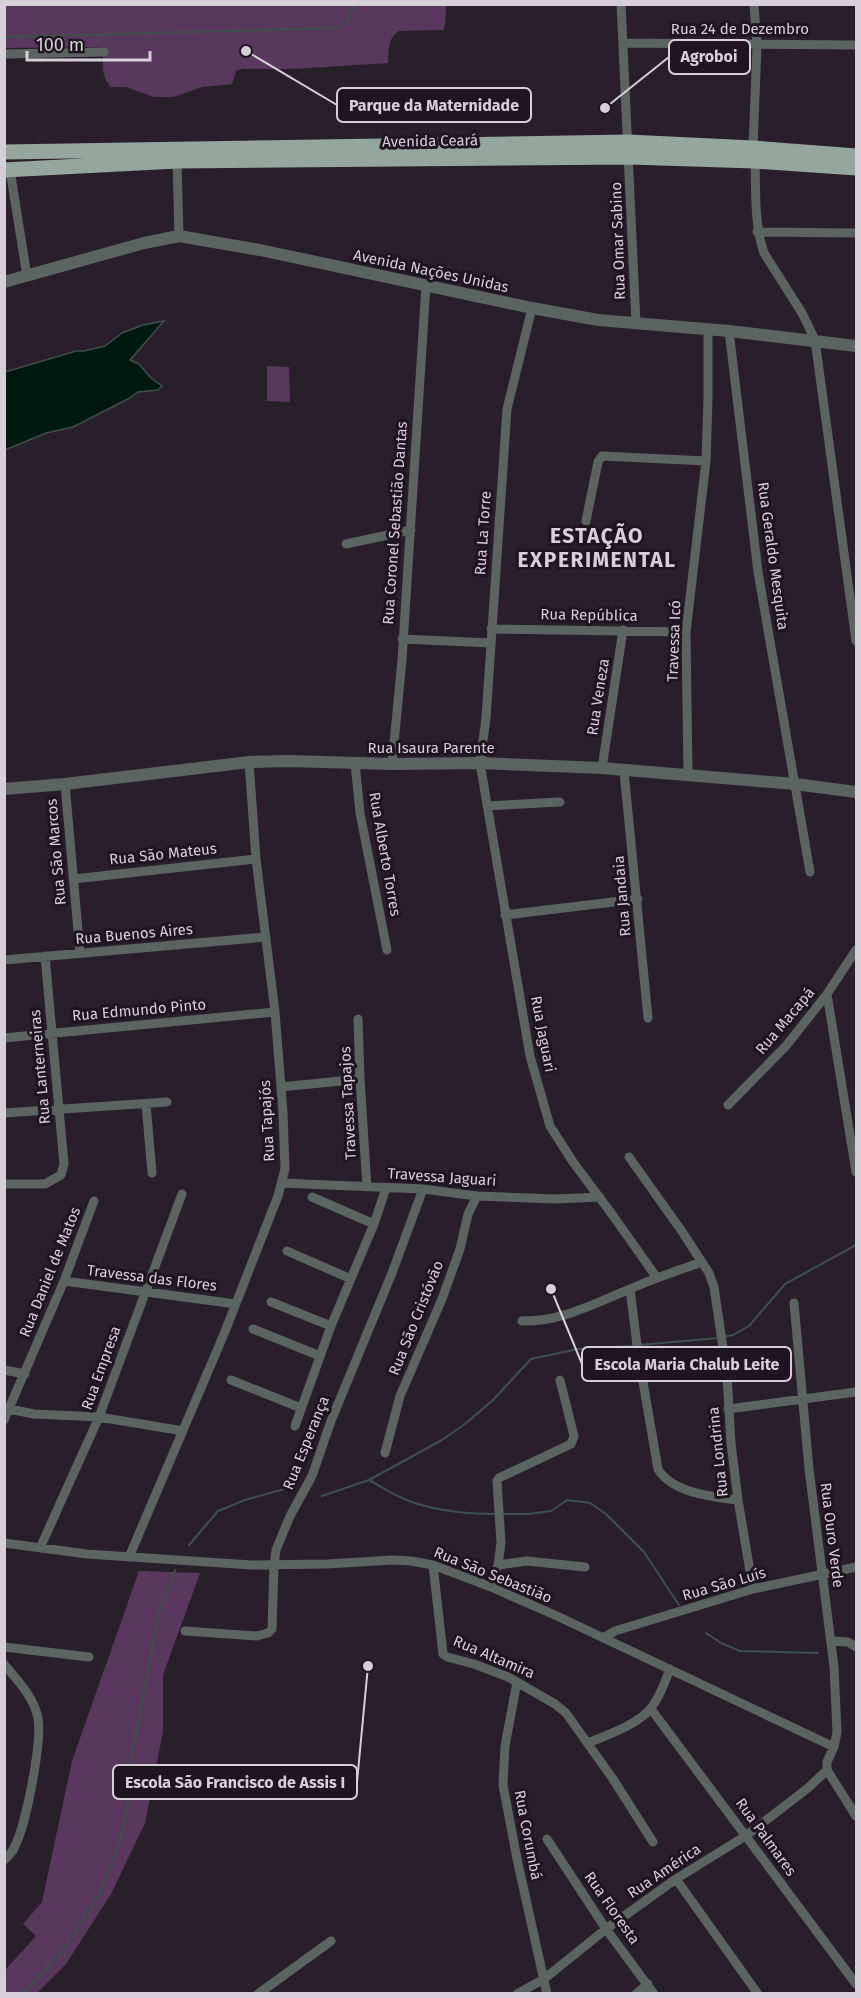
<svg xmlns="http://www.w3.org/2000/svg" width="861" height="1998" viewBox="0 0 861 1998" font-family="'Fira Sans',sans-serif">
	<rect width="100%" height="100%" fill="#291f2a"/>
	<path fill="#59385d" d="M 4,5 L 446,5 L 445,26 L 443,30 L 399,31 C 387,39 389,50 388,63 L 292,69 L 242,69 L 236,71 L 232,84 L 202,87 L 173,97 L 154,97 L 126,87 L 111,87 C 99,74 104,62 103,47 L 5,48 Z
		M 267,366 L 289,367 L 290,402 L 267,401 Z
		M 139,1571 L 200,1573 L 163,1675 L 163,1732 L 145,1823 L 111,1894 L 66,1964 L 37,1993 L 5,1993 L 5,1970 L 36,1936 L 23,1924 L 42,1902 L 72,1761 Z"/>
	<path fill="#001910" stroke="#40504c" stroke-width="1.5" d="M 164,321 L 130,360 L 139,364 L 151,378 L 162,386 L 158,390 L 138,392 L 128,399 L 73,427 L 46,433 L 5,450 L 5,372 L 76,351 L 84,351 L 105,346 L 122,333 L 143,325 Z"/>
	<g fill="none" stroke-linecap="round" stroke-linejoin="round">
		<path stroke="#40504c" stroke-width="2" d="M 4,37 L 339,28 L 346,22 L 355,4
			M 723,1337 L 733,1335 L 749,1326 L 785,1284 L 856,1245
			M 640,1345 L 718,1338
			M 369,1480 C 380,1486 390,1493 402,1498 C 431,1511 466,1514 497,1514
			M 322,1496 L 369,1480 L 442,1440 L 465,1424 L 493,1400 L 531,1359 L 578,1349 L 634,1346
			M 503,1514 L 528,1514 L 551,1511 L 567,1500 L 590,1503 L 606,1514 L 644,1552 L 679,1605
			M 189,1545 L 218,1511 L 245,1500 L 284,1489
			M 706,1633 L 721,1643 L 740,1651 L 818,1653
			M 22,1994 L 61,1953 L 99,1895 L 121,1836 L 128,1804 L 130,1765 L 159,1613 L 175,1570"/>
		<path stroke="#5c6461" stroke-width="9" d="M 621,4 L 636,323
			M 623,43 L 856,45
			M 4,54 L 104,52
			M 753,148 L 757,45 L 754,4
			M 177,161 L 179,236
			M 755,161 C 756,192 754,224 764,253 L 802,313 L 815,340 L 856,641
			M 10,170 L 27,276
			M 757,232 L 856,233
			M 532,308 L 507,409 L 486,718 L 480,763 L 530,1056 L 550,1126 L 573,1162 L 614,1217 L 657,1278
			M 729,331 L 758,572 L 810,872
			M 586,521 L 598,462 L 602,456 L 706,461
			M 346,544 L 411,530
			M 491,629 L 686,632
			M 402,639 L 491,643
			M 355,763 L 360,813 L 387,950
			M 392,764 L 402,660 L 426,285
			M 602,768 L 623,630
			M 624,771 L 648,1018
			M 688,775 L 686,632 L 706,461 L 708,400 L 708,329
			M 65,784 L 80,953
			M 487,806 L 560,802
			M 74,879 L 256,859
			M 505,915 L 638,899
			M 4,960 L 266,937
			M 827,994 L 856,1172
			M 358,1019 L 360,1079 L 367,1187
			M 4,1038 L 275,1012
			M 281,1087 L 360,1079
			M 146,1104 L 152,1173
			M 728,1105 L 786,1046 L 827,994 L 856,950
			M 4,1113 L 167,1102
			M 629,1157 L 681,1230 L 709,1273 L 714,1287 L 727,1375 L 731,1443 L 738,1500 L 753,1589
			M 282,1183 L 423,1189 L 477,1196 L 556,1199 L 600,1197
			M 4,1184 L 45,1184 L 61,1175 L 64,1164 L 45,956
			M 312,1197 L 374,1224
			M 287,1251 L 351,1279
			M 64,1281 L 236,1304
			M 630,1289 L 638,1353 L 658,1469 C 672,1493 713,1497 738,1500
			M 271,1302 L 331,1326
			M 794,1303 L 809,1469 L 834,1667 L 837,1732 L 834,1747 L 827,1762 L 827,1770
			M 522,1321 C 560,1322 593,1304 628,1290 C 652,1279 677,1271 702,1262
			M 253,1329 L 320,1356
			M 4,1370 L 25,1374
			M 231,1380 L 301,1408
			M 9,1409 L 34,1414 L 99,1417 L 183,1431
			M 728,1409 L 856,1392
			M 4,1420 L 64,1281 L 94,1201
			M 295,1426 L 331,1326 L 374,1224 L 386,1188
			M 385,1453 L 400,1396 L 442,1299 L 460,1249 L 468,1214 L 477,1196
			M 4,1543 L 87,1554 L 252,1565 L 327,1564 L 393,1560 L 411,1561 L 433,1565 L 491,1587 L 557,1616 L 834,1747
			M 40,1548 L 99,1417 L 182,1194
			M 129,1557 L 224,1334 L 278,1196 L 285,1169 L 283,1112 L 275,1012 L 256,859 L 249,762
			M 433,1565 L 443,1654 L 447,1657 L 474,1664 L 508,1677 L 555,1704 L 566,1713 L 613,1779 L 653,1842
			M 498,1565 L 527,1561 L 585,1567
			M 491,1587 L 498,1565 L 501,1543 L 497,1481 L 499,1478 L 571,1444 L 574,1436 L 560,1380
			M 185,1631 L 257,1636 L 268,1633 L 272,1629 L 274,1566 L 276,1550 L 290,1516 L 312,1476 L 331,1421 L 392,1273 L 423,1189
			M 603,1638 L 615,1631 L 753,1589 L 856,1567
			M 832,1641 L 848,1642 L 856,1647
			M 4,1647 L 89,1657
			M 4,1664 C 16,1679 32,1695 37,1714 C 44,1735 26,1825 15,1846 C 13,1851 9,1856 4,1860
			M 517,1682 L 505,1746 L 503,1785 L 517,1859 L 547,1994
			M 651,1709 L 856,1984
			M 588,1743 C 607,1735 639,1724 651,1708 C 660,1697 665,1682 670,1669
			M 827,1770 L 856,1816
			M 547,1839 L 606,1929 L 654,1994
			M 676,1879 L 758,1994
			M 258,1994 L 331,1941
			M 517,1994 L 544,1979 L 606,1929 L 676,1879 L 747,1835 L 808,1788 L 827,1770
			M 636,1994 L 648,1984"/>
		<path stroke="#5c6461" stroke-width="12" d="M 4,282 L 144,243 L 179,236 L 260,250 L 532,308 L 598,320 L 729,331 L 856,346
			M 4,789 L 65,784 L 249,762 L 289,761 L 392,764 L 480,763 L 602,768 L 795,784 L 856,792"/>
		<path stroke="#95a69f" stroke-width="15" d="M 4,152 L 628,142 L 753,148 L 856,156
			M 4,170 L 177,161 L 629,157 L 755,161 L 856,168"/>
	</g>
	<g text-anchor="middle" stroke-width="6" stroke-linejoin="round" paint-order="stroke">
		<g font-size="15" fill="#d6cfd7" stroke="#1f1520">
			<text x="740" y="34">Rua 24 de Dezembro</text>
			<text transform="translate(430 141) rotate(-1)" y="5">Avenida Ceará</text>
			<text transform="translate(618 241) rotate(-92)" y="5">Rua Omar Sabino</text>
			<text transform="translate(431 271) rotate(12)" y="5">Avenida Nações Unidas</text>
			<text transform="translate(395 523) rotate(-86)" y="5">Rua Coronel Sebastião Dantas</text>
			<text transform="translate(483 533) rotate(-86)" y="5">Rua La Torre</text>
			<text transform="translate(773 556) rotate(82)" y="5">Rua Geraldo Mesquita</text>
			<text transform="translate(589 615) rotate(1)" y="5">Rua República</text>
			<text transform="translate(674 641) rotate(-88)" y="5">Travessa Icó</text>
			<text transform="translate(598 697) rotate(-81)" y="5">Rua Veneza</text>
			<text x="431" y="753">Rua Isaura Parente</text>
			<text transform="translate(56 852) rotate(-95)" y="5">Rua São Marcos</text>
			<text transform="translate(163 854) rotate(-6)" y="5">Rua São Mateus</text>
			<text transform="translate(385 854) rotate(80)" y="5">Rua Alberto Torres</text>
			<text transform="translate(622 896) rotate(-95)" y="5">Rua Jandaia</text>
			<text transform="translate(134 934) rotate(-5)" y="5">Rua Buenos Aires</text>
			<text transform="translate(139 1010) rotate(-5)" y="5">Rua Edmundo Pinto</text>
			<text transform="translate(785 1021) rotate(-50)" y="5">Rua Macapá</text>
			<text transform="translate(543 1034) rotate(79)" y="5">Rua Jaguari</text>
			<text transform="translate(40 1067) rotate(-95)" y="5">Rua Lanterneiras</text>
			<text transform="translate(348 1103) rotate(-93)" y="5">Travessa Tapajos</text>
			<text transform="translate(267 1121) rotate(-93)" y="5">Rua Tapajós</text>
			<text transform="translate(442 1177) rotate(4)" y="5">Travessa Jaguari</text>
			<text transform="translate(50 1272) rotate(-68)" y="5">Rua Daniel de Matos</text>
			<text transform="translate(152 1278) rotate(7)" y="5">Travessa das Flores</text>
			<text transform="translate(416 1318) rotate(-68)" y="5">Rua São Cristóvão</text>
			<text transform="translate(101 1368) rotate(-70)" y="5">Rua Empresa</text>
			<text transform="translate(306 1443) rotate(-68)" y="5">Rua Esperança</text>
			<text transform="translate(718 1452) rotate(-96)" y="5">Rua Londrina</text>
			<text transform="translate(832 1535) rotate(83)" y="5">Rua Ouro Verde</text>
			<text transform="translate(493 1575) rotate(22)" y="5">Rua São Sebastião</text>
			<text transform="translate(724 1584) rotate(-16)" y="5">Rua São Luís</text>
			<text transform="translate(494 1657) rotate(23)" y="5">Rua Altamira</text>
			<text transform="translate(528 1835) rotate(79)" y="5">Rua Corumbá</text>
			<text transform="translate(766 1837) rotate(54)" y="5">Rua Palmares</text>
			<text transform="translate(664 1871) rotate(-34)" y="5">Rua América</text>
			<text transform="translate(612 1908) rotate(55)" y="5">Rua Floresta</text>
		</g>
		<g font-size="21" font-weight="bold" letter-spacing="1.5" fill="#d6cfd7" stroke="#1f1520">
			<text x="597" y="543">ESTAÇÃO<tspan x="597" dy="24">EXPERIMENTAL</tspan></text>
		</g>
	</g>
	<path fill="none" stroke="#d6cfd7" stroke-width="2" d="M605 108L669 57M246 51L337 105M551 1289L582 1364M368 1666L357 1782"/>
	<g fill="#d6cfd7" stroke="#1f1520" stroke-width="2">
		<circle cx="605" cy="108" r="6"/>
		<circle cx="246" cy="51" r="6"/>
		<circle cx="551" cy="1289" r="6"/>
		<circle cx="368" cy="1666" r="6"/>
	</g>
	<g fill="#1f1520" stroke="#d6cfd7" stroke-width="2">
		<rect x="669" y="40" width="81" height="34" rx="6"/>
		<rect x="337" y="88" width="194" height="34" rx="6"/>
		<rect x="582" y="1347" width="209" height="34" rx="6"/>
		<rect x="113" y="1765" width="244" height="34" rx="6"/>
	</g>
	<g font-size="16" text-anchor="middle" font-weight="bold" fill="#d6cfd7">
		<text x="709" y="62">Agroboi</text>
		<text x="434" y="111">Parque da Maternidade</text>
		<text x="687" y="1370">Escola Maria Chalub Leite</text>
		<text x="235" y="1788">Escola São Francisco de Assis I</text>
	</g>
	<rect width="861" height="1998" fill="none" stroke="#d6cfd7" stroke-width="12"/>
	<path d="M27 51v9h123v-9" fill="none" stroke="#d6cfd7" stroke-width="3"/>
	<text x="36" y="51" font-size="18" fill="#d6cfd7" stroke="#1f1520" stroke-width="4.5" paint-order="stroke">100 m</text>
</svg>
